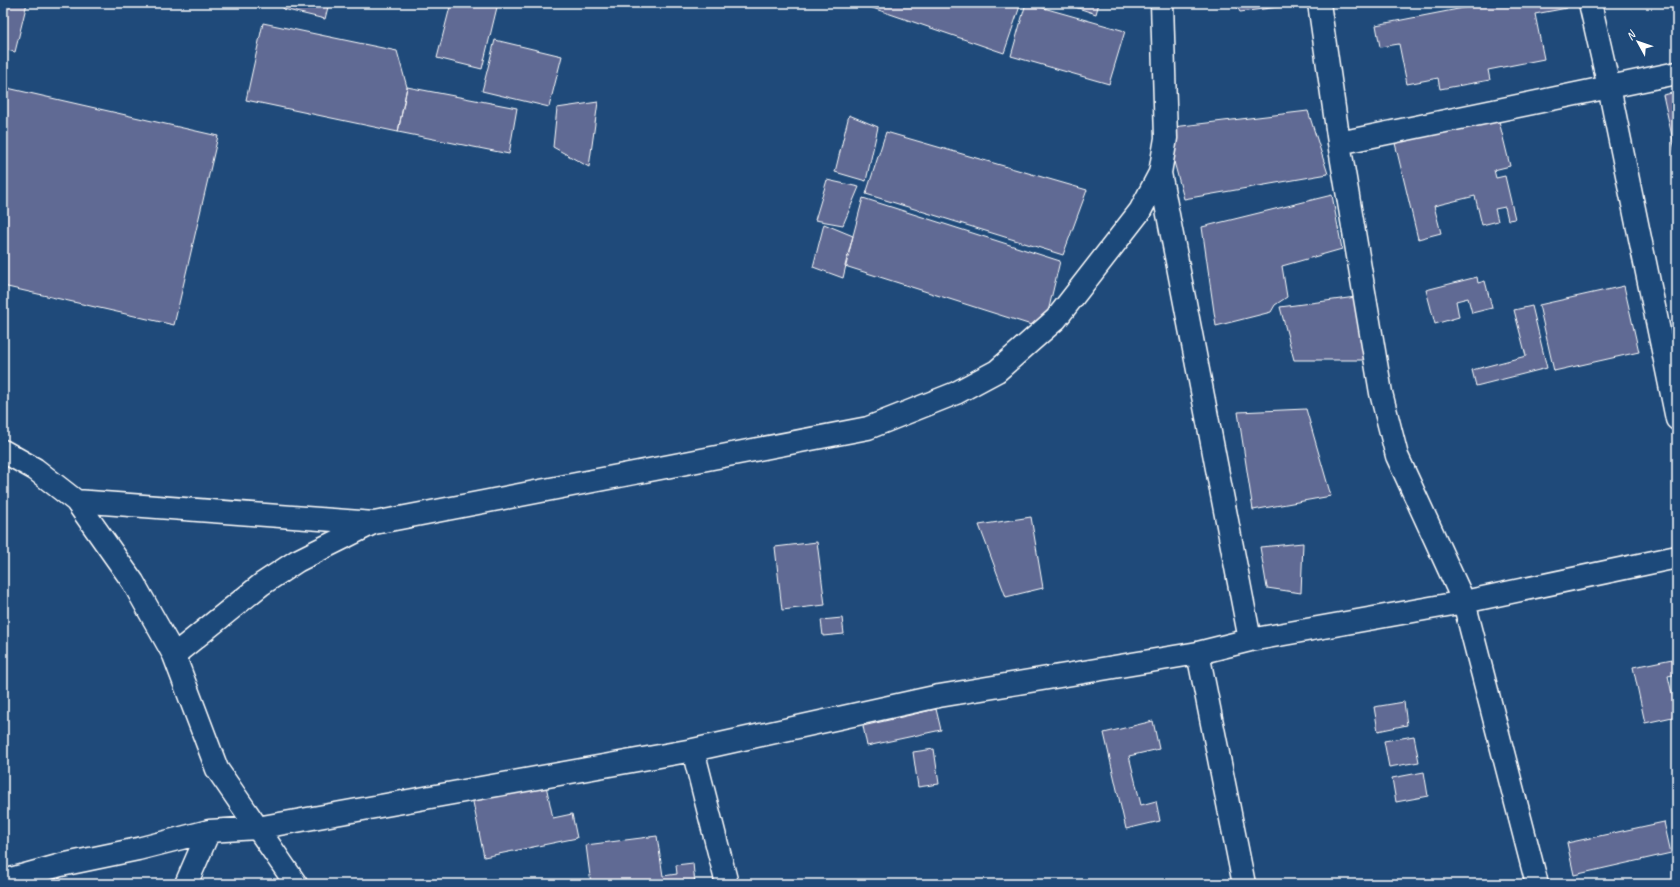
<svg xmlns="http://www.w3.org/2000/svg" width="1680" height="887" viewBox="0 0 1680 887" font-family="Caveat,sans-serif">
	<rect width="100%" height="100%" fill="#1f4a7a"/>
	<filter id="ink" filterUnits="userSpaceOnUse"><feTurbulence type="fractalNoise" baseFrequency=".025" numOctaves="2"/><feDisplacementMap in="SourceGraphic" scale="8" xChannelSelector="R" yChannelSelector="G"/><feConvolveMatrix kernelMatrix="1 2 1 2 8 2 1 2 1" color-interpolation-filters="sRGB"/></filter>
	<g filter="url(#ink)">
		<path fill="#616b94" stroke="#fff" d="M 3,3 L 27,3 L 15,52 L 3,49 Z
			M 285,3 L 329,3 L 325,19 L 283,9 Z
			M 451,3 L 498,3 L 482,69 L 437,58 Z
			M 858,3 L 1021,3 L 1004,53 Z
			M 1026,3 L 1125,31 L 1109,84 L 1011,56 Z
			M 1063,3 L 1099,3 L 1096,14 Z
			M 1235,3 L 1294,3 L 1294,5 L 1240,12 Z
			M 1489,3 L 1566,3 L 1567,8 L 1535,14 L 1544,59 L 1488,70 L 1490,80 L 1440,89 L 1438,78 L 1407,84 L 1399,44 L 1380,47 L 1376,25 Z
			M 263,23 L 397,51 L 407,87 L 398,132 L 246,100 Z
			M 495,40 L 562,56 L 549,107 L 482,91 Z
			M 3,87 L 218,136 L 174,325 L 3,286 Z
			M 407,87 L 517,108 L 509,154 L 398,132 Z
			M 1677,92 L 1677,159 L 1663,95 Z
			M 598,102 L 589,167 L 553,147 L 557,108 Z
			M 1308,111 L 1328,174 L 1184,199 L 1165,128 Z
			M 1497,113 L 1510,166 L 1494,170 L 1496,178 L 1505,176 L 1515,219 L 1508,220 L 1505,207 L 1495,209 L 1498,221 L 1482,225 L 1475,196 L 1434,206 L 1441,233 L 1418,239 L 1394,139 Z
			M 849,115 L 878,127 L 866,181 L 835,172 Z
			M 886,132 L 1087,190 L 1063,255 L 866,194 Z
			M 827,180 L 859,187 L 843,225 L 815,220 Z
			M 1332,195 L 1342,249 L 1282,266 L 1287,297 L 1275,305 L 1271,312 L 1216,326 L 1202,227 Z
			M 863,198 L 1060,261 L 1044,329 L 845,266 Z
			M 824,224 L 853,236 L 843,278 L 813,267 Z
			M 1477,277 L 1478,283 L 1485,281 L 1492,308 L 1472,313 L 1468,298 L 1456,301 L 1459,317 L 1435,324 L 1426,290 Z
			M 1624,286 L 1639,352 L 1554,371 L 1539,305 Z
			M 1356,297 L 1366,360 L 1294,360 L 1280,307 Z
			M 1532,306 L 1547,368 L 1476,386 L 1472,370 L 1526,356 L 1514,310 Z
			M 1306,409 L 1331,496 L 1253,510 L 1238,412 Z
			M 1031,517 L 1043,588 L 1006,597 L 979,525 Z
			M 817,542 L 825,605 L 782,610 L 775,547 Z
			M 1303,543 L 1301,593 L 1267,588 L 1260,547 Z
			M 842,618 L 844,634 L 823,636 L 821,620 Z
			M 1677,658 L 1677,674 L 1668,676 L 1677,716 L 1645,723 L 1633,667 Z
			M 1404,702 L 1407,725 L 1378,731 L 1374,707 Z
			M 936,709 L 941,730 L 867,746 L 863,726 Z
			M 1153,721 L 1159,749 L 1129,756 L 1141,805 L 1156,801 L 1160,821 L 1126,829 L 1104,733 Z
			M 1414,736 L 1419,762 L 1389,767 L 1384,741 Z
			M 934,749 L 939,784 L 918,787 L 913,752 Z
			M 1424,772 L 1428,796 L 1396,802 L 1392,778 Z
			M 545,781 L 553,818 L 572,814 L 577,838 L 484,857 L 472,797 Z
			M 1664,822 L 1671,853 L 1574,875 L 1567,843 Z
			M 657,836 L 663,876 L 677,874 L 676,865 L 693,863 L 695,884 L 591,884 L 586,845 Z"/>
		<g fill="none" stroke-linecap="round" stroke-linejoin="round">
			<defs>
				<path id="minor" d="M 1319,3 L 1339,143 L 1381,393 L 1397,456 L 1464,602 L 1537,884
					M 1590,3 L 1609,87 L 1677,419
					M 1339,143 L 1677,73
					M 1160,173 L 1250,640
					M 3,451 L 35,469 L 76,501 L 133,582 L 174,655 L 217,769 L 296,884
					M 76,501 L 374,523 L 868,428 L 956,393 L 997,371 L 1056,319 L 1140,211 L 1160,173 L 1166,138 L 1162,3
					M 1198,653 L 1244,884
					M 174,655 L 262,584 L 297,561 L 373,523
					M 693,750 L 727,884
					M 3,881 L 61,865 L 138,849 L 209,831
					M 186,884 L 209,831 L 257,828 L 693,750 L 939,696 L 1198,653 L 1250,640 L 1464,602 L 1677,557"/>
			</defs>
			<use href="#minor" stroke="#fff" stroke-width="25"/>
			<use href="#minor" stroke="#1f4a7a" stroke-width="22"/>
		</g>
	</g>
	<rect width="1680" height="887" fill="none" stroke="#1f4a7a" stroke-width="16"/>
	<rect x="8" y="8" width="1664" height="871" fill="none" stroke="#fff" stroke-width="1.5" filter="url(#ink)"/>
	<g transform="translate(1638 42) rotate(310)" stroke="#1f4a7a" stroke-width="3" paint-order="stroke">
	<path d="M0-3L7 15L0 10L-7 15Z" fill="#ffffff"/>
	<text y="-6" font-size="11" font-weight="bold" text-anchor="middle" fill="#ffffff">N</text>
	</g>
</svg>
